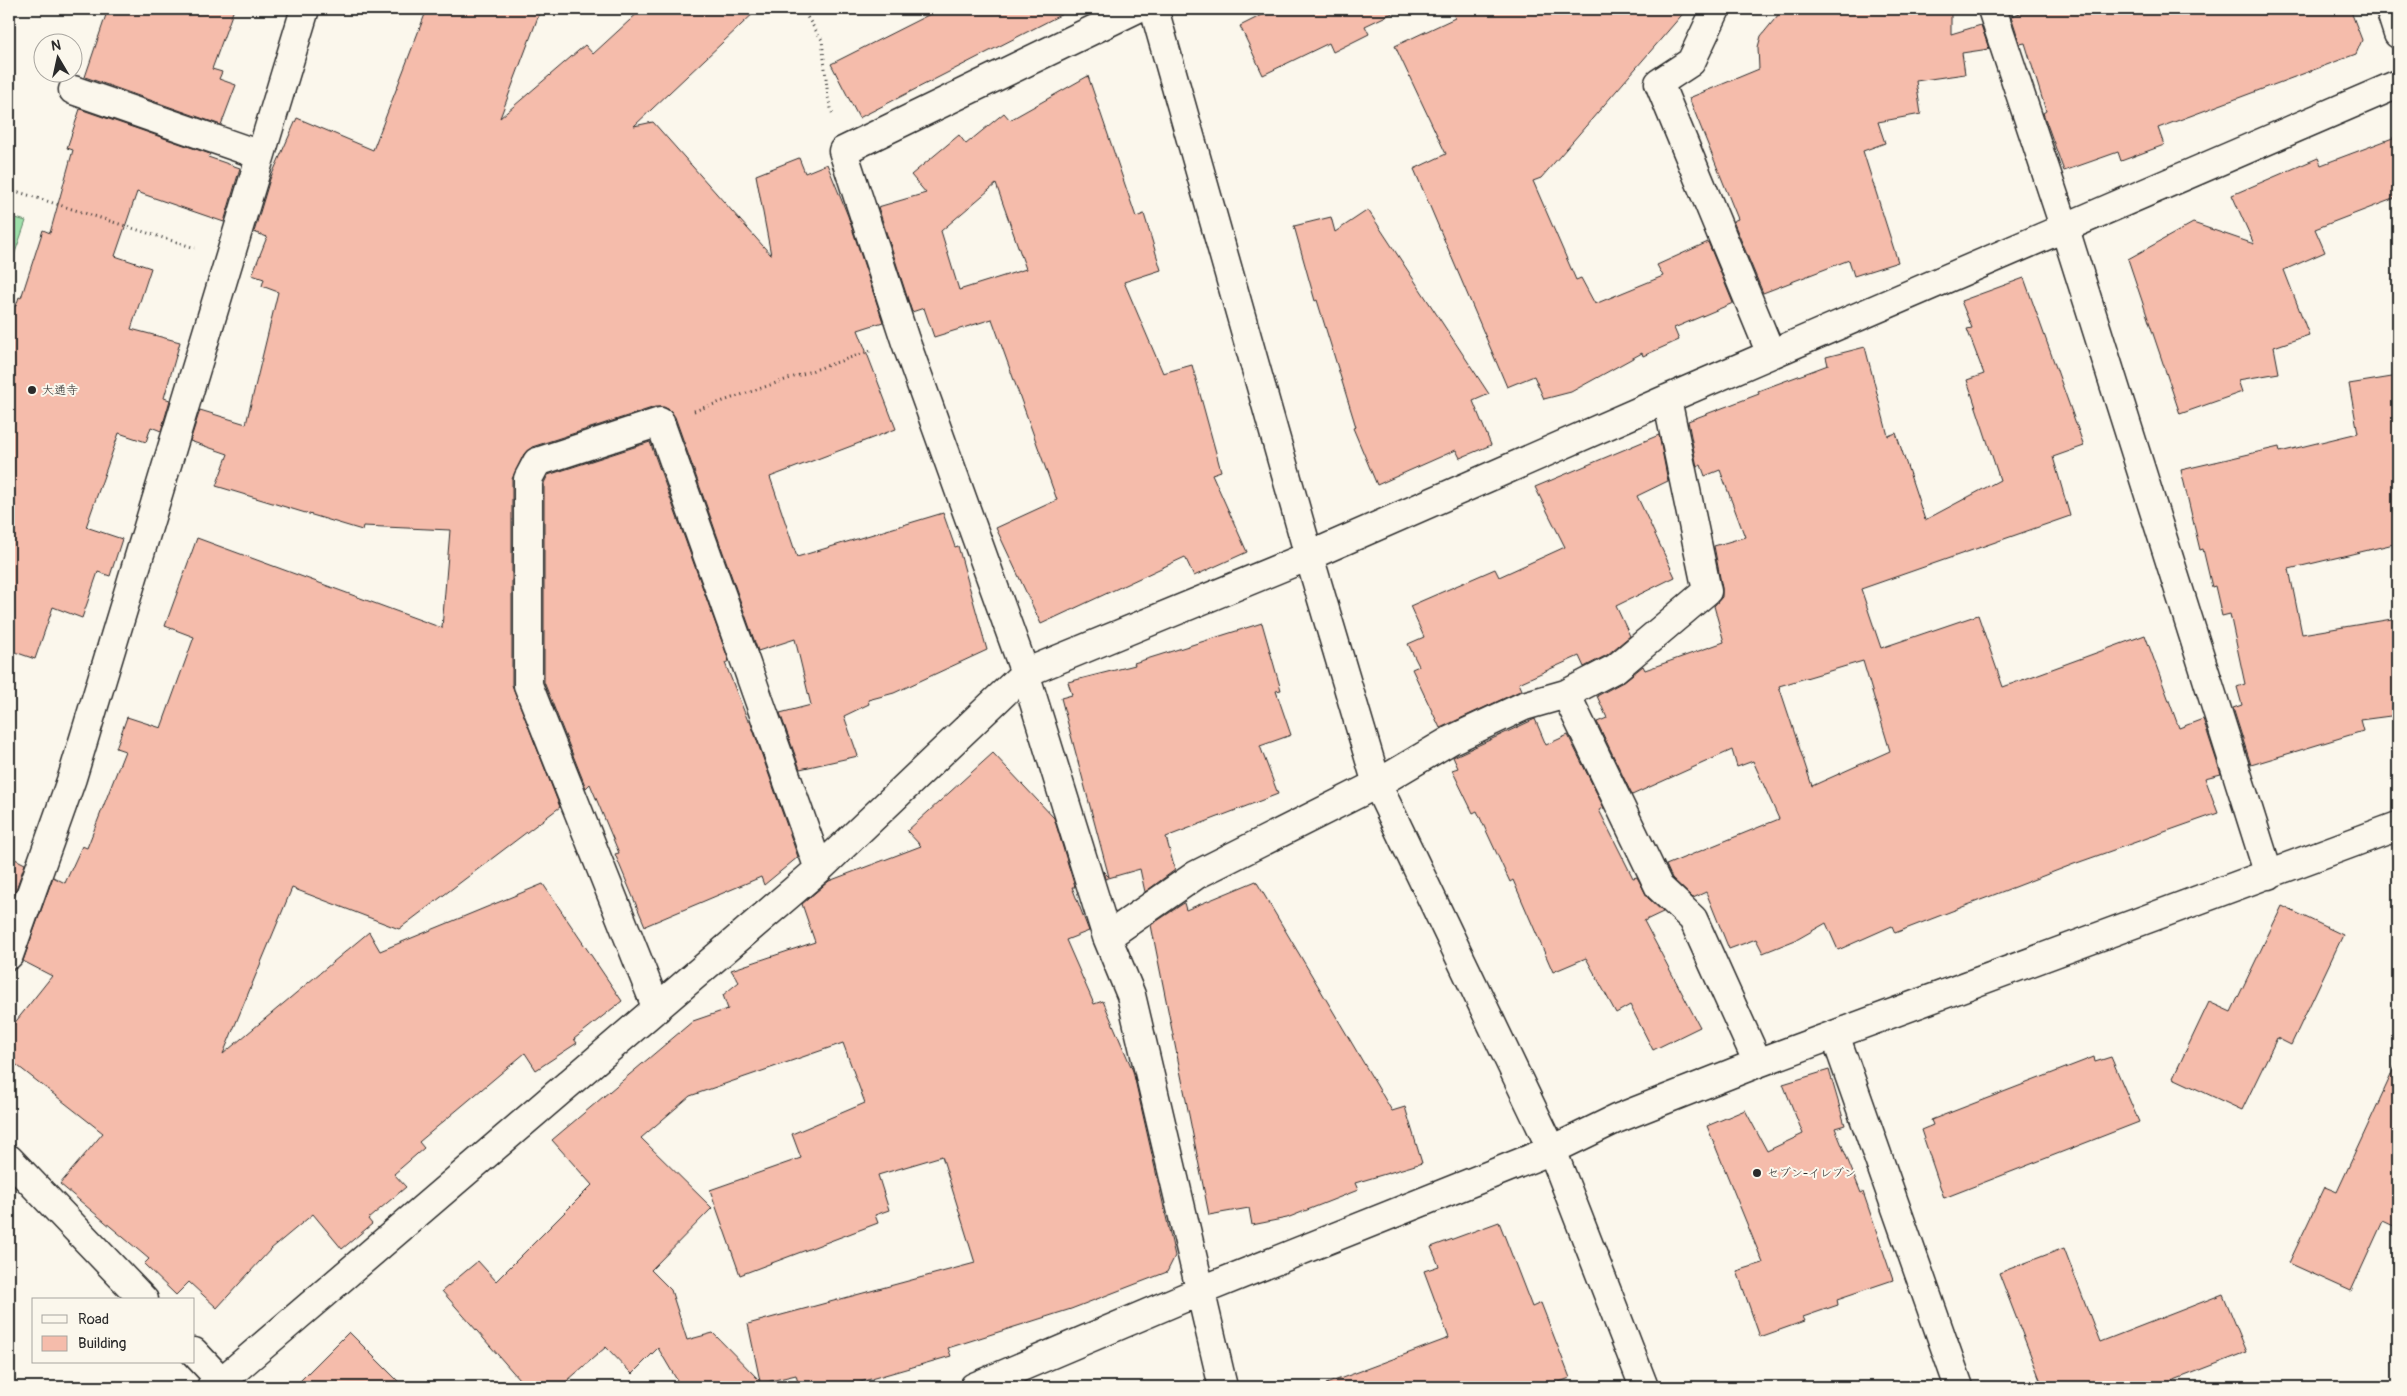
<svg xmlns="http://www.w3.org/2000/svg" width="2407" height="1396" viewBox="0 0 2407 1396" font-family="Pangolin,'Klee One',sans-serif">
	<rect width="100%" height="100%" fill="#fbf7ec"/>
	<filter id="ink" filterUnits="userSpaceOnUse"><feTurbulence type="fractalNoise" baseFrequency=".02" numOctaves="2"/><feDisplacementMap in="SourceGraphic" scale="10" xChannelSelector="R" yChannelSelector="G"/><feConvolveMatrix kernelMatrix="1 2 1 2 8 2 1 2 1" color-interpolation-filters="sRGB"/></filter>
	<g filter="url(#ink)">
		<path fill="#9ee0aa" stroke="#64866a" d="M 9,216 L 26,221 L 9,270 Z"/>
		<path fill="#f5bcab" stroke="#2b2b2b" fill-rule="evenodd" d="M 108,9 L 234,9 L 212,69 L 222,72 L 219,79 L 236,85 L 221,125 L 85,77 Z
			M 427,9 L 541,9 L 500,118 L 585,45 L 593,54 L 642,9 L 758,9 L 634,126 L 653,122 L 771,255 L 756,175 L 799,158 L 805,173 L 827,164 L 848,216 L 883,322 L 858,330 L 896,429 L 770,477 L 797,557 L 943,513 L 955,547 L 958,546 L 987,650 L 894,693 L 868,700 L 869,704 L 844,716 L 858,756 L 800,769 L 780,713 L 811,705 L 795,639 L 758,651 L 675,417 L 671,411 L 664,407 L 655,407 L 532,447 L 524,454 L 512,479 L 512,685 L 560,807 L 399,929 L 292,888 L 223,1054 L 369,932 L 380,951 L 543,884 L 622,1001 L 574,1039 L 577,1043 L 536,1070 L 525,1053 L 419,1142 L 424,1148 L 394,1174 L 406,1187 L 368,1219 L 372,1224 L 342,1249 L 313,1214 L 271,1249 L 217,1308 L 189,1282 L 176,1295 L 144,1264 L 149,1259 L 60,1184 L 103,1133 L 9,1059 L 9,1030 L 52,976 L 23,961 L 53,877 L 65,883 L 82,846 L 87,848 L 125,751 L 116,748 L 127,717 L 161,728 L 194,637 L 165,626 L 197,538 L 442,628 L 450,530 L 363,526 L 362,530 L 216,486 L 228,454 L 190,441 L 200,410 L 246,424 L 278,292 L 262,286 L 264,279 L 252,275 L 267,237 L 254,232 L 270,179 L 297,118 L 373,150 Z
			M 940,9 L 1072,9 L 859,118 L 831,64 Z
			M 1274,9 L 1401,9 L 1365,26 L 1369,34 L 1333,52 L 1329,43 L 1263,75 L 1240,26 Z
			M 1451,9 L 1687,9 L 1541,178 L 1533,181 L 1576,280 L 1581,278 L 1595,304 L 1663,276 L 1657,265 L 1708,242 L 1733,303 L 1674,328 L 1679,340 L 1643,356 L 1642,353 L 1571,392 L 1544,399 L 1534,376 L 1507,387 L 1414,169 L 1446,154 L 1395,46 L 1455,18 Z
			M 1783,9 L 1951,9 L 1951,34 L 1981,25 L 1989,49 L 1962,53 L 1965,74 L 1916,81 L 1921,114 L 1878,122 L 1885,143 L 1863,151 L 1898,262 L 1854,276 L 1849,260 L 1763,293 L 1733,221 L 1738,219 L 1689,98 L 1759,69 L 1758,47 L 1761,36 Z
			M 2033,9 L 2350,9 L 2362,40 L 2356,54 L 2158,128 L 2164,145 L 2121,161 L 2118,152 L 2064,171 L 2043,113 L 2046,111 L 2025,43 L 2020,44 L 2011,16 Z
			M 1088,76 L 1136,217 L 1144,214 L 1161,270 L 1124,282 L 1163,373 L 1192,365 L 1221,471 L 1212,474 L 1247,552 L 1194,576 L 1185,557 L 1041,624 L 996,528 L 1057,500 L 992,319 L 934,337 L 924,308 L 912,312 L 878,207 L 926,193 L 911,175 L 959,135 L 966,144 L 1004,113 L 1010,120 ZM 996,184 L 1026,269 L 959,290 L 941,231 Z
			M 80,109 L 210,154 L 208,157 L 240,168 L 224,222 L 137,192 L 115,256 L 151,268 L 131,329 L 180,342 L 164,398 L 170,400 L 161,431 L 151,427 L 146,442 L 119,433 L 86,527 L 122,539 L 110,576 L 98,572 L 82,618 L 53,607 L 35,659 L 9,650 L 9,304 L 16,306 L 19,297 L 21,298 L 43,230 L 50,233 L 73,150 L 67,148 Z
			M 2398,136 L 2398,197 L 2315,229 L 2325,252 L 2284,270 L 2309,335 L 2274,347 L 2279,373 L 2238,380 L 2242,392 L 2180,414 L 2128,259 L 2193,223 L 2254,244 L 2232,195 L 2318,158 L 2321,165 Z
			M 1368,210 L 1489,394 L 1473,401 L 1491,445 L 1460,458 L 1456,450 L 1377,485 L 1353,428 L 1356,427 L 1317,300 L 1315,301 L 1294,226 L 1331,217 L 1335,232 Z
			M 2024,278 L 2084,446 L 2053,457 L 2070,516 L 1861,589 L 1881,648 L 1978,615 L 2003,687 L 2145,635 L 2179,728 L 2203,719 L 2221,774 L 2205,778 L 2218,813 L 2074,864 L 1895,933 L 1892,926 L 1838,950 L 1826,923 L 1798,939 L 1763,953 L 1756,939 L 1729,949 L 1706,892 L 1693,898 L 1672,878 L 1666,865 L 1779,819 L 1753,761 L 1737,767 L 1732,750 L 1632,795 L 1597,722 L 1607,718 L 1597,696 L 1623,682 L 1643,666 L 1645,670 L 1724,642 L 1714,606 L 1722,597 L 1722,588 L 1714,546 L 1745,537 L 1720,470 L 1705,476 L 1701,465 L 1697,467 L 1688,421 L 1759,394 L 1758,391 L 1828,365 L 1826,357 L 1865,347 L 1888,436 L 1896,433 L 1925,520 L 2000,480 L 1967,380 L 1984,374 L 1967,329 L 1972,328 L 1961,301 ZM 1863,661 L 1890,751 L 1812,786 L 1779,686 Z
			M 2398,376 L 2398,543 L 2289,569 L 2302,634 L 2398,618 L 2398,715 L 2360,720 L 2363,731 L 2251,765 L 2233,708 L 2242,705 L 2237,687 L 2245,684 L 2230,614 L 2222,616 L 2215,586 L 2212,587 L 2203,549 L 2200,550 L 2181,470 L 2279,447 L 2280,452 L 2358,433 L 2349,384 Z
			M 1659,435 L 1668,481 L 1637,496 L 1675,577 L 1616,606 L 1630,636 L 1607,655 L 1584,667 L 1579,656 L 1519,683 L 1522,690 L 1440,728 L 1412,669 L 1419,666 L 1408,644 L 1424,637 L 1410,606 L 1495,569 L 1499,577 L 1565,547 L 1535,487 Z
			M 650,442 L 729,661 L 725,663 L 748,721 L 750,721 L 798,857 L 764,885 L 761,877 L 645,926 L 615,854 L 619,853 L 590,784 L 586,788 L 544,682 L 544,483 L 548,475 Z
			M 1262,623 L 1281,690 L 1276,691 L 1291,735 L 1260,746 L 1278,794 L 1166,837 L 1175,870 L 1145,892 L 1140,869 L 1105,879 L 1103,871 L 1109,877 L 1061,698 L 1072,695 L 1068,682 L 1135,665 L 1134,663 Z
			M 1535,719 L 1546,745 L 1568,735 L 1604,808 L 1599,810 L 1633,878 L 1637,877 L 1648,898 L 1663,912 L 1644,921 L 1700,1027 L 1653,1050 L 1630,1005 L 1616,1013 L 1586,958 L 1553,972 L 1513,880 L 1510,882 L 1477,811 L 1473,813 L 1452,770 L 1458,768 L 1453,757 Z
			M 993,753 L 1054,818 L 1075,887 L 1072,887 L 1089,931 L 1066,940 L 1094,1004 L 1103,1001 L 1133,1071 L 1175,1256 L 1167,1272 L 1071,1309 L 948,1348 L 951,1356 L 843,1387 L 799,1387 L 796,1375 L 762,1383 L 767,1387 L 681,1387 L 658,1348 L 632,1374 L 606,1347 L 560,1387 L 526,1387 L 442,1291 L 478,1261 L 496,1281 L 592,1185 L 552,1140 L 693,1021 L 728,1009 L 723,995 L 739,982 L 731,970 L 815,942 L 802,904 L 829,881 L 921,846 L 907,831 ZM 843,1043 L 865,1103 L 792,1134 L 801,1158 L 710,1190 L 740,1275 L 878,1223 L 875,1215 L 889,1210 L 878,1175 L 942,1156 L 975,1263 L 748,1324 L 760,1381 L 713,1333 L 687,1340 L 671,1290 L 651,1270 L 712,1208 L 641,1138 L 690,1096 Z
			M 9,856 L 25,864 L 9,909 Z
			M 1256,881 L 1392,1111 L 1405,1107 L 1422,1163 L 1355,1183 L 1358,1190 L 1287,1218 L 1252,1225 L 1249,1208 L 1209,1215 L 1151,925 L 1184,903 L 1186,910 Z
			M 2282,906 L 2343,935 L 2291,1045 L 2277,1038 L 2242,1110 L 2173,1078 L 2209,1002 L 2231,1012 Z
			M 2094,1057 L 2095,1062 L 2111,1057 L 2139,1122 L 1944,1198 L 1921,1130 L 1933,1125 L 1931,1120 Z
			M 2398,1060 L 2398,1228 L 2383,1221 L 2351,1291 L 2289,1263 L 2325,1187 L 2337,1192 Z
			M 1829,1070 L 1845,1125 L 1835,1128 L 1861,1193 L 1863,1192 L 1893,1280 L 1837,1299 L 1838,1305 L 1803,1317 L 1805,1321 L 1760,1337 L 1737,1271 L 1763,1263 L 1707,1126 L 1745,1110 L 1767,1151 L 1803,1134 L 1783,1084 Z
			M 1499,1222 L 1532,1307 L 1541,1303 L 1570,1378 L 1546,1387 L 1327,1387 L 1326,1384 L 1449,1338 L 1424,1271 L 1439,1266 L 1431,1247 Z
			M 2064,1248 L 2100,1342 L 2223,1294 L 2247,1352 L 2156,1387 L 2043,1387 L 1999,1273 Z
			M 349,1332 L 404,1387 L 294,1387 Z"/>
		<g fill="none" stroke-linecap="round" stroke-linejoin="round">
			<defs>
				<path id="minor" d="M 1136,9 L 843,151 L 905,340 L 1025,673 L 1107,937 L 1131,995 L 1223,1387
					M 1154,9 L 1309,556 L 1377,784 L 1552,1150 L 1644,1387
					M 1716,9 L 1691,62 L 1659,83 L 1771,354
					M 1992,9 L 2065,229 L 2269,875
					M 2390,9 L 2398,34
					M 73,90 L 260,155
					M 1566,694 L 1659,887 L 1693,919 L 1758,1063
					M 1107,937 L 1196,875 L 1377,784 L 1451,740 L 1524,706 L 1566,694 L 1616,668 L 1707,591 L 1667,399
					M 9,955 L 72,778 L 305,9
					M 657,1009 L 528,685 L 528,479 L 537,462 L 660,422 L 819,869
					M 1835,1035 L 1959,1387
					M 9,1159 L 144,1300
					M 194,1352 L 227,1387
					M 211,1387 L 222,1381 L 819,869 L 1025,673 L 1309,556 L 1667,399 L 2398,84
					M 974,1387 L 1200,1291 L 1552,1150 L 1616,1119 L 1758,1063 L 2398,826"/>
			</defs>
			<use href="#minor" stroke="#2b2b2b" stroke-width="31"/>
			<path stroke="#2b2b2b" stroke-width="3" stroke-dasharray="1 4" stroke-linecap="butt" d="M 802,9 L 822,40 L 828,97 L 833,116
				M 9,189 L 195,248
				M 694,411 L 870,351"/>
			<use href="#minor" stroke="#fbf7ec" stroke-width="28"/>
		</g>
	</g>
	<g fill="#2b2b2b" stroke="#fbf7ec" stroke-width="2">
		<circle cx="32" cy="390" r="5"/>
		<circle cx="1757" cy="1173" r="5"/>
	</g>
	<g text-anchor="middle" stroke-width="4" stroke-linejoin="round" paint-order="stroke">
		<g font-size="12" fill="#2b2b2b" stroke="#fbf7ec" text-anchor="start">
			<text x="42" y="394">大通寺</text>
			<text x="1767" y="1177">セブン-イレブン</text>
		</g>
	</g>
	<rect width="2407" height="1396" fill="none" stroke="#fbf7ec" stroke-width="30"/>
	<rect x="15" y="15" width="2377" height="1366" fill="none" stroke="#2b2b2b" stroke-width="2" filter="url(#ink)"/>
	<rect x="32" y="1298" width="162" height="65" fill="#fbf7ec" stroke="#a8a59f"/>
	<rect x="42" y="1315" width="25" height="8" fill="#fbf7ec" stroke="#a8a59f"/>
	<text x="78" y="1324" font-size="15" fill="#2b2b2b">Road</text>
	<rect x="42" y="1336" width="25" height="15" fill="#f5bcab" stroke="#a8a59f"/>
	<text x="78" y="1348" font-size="15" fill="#2b2b2b">Building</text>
	<g transform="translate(58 58) rotate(351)"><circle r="24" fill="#fbf7ec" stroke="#a8a59f"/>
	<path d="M0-4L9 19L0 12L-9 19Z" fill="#2b2b2b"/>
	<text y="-8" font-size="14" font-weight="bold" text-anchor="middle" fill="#2b2b2b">N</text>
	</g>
</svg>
